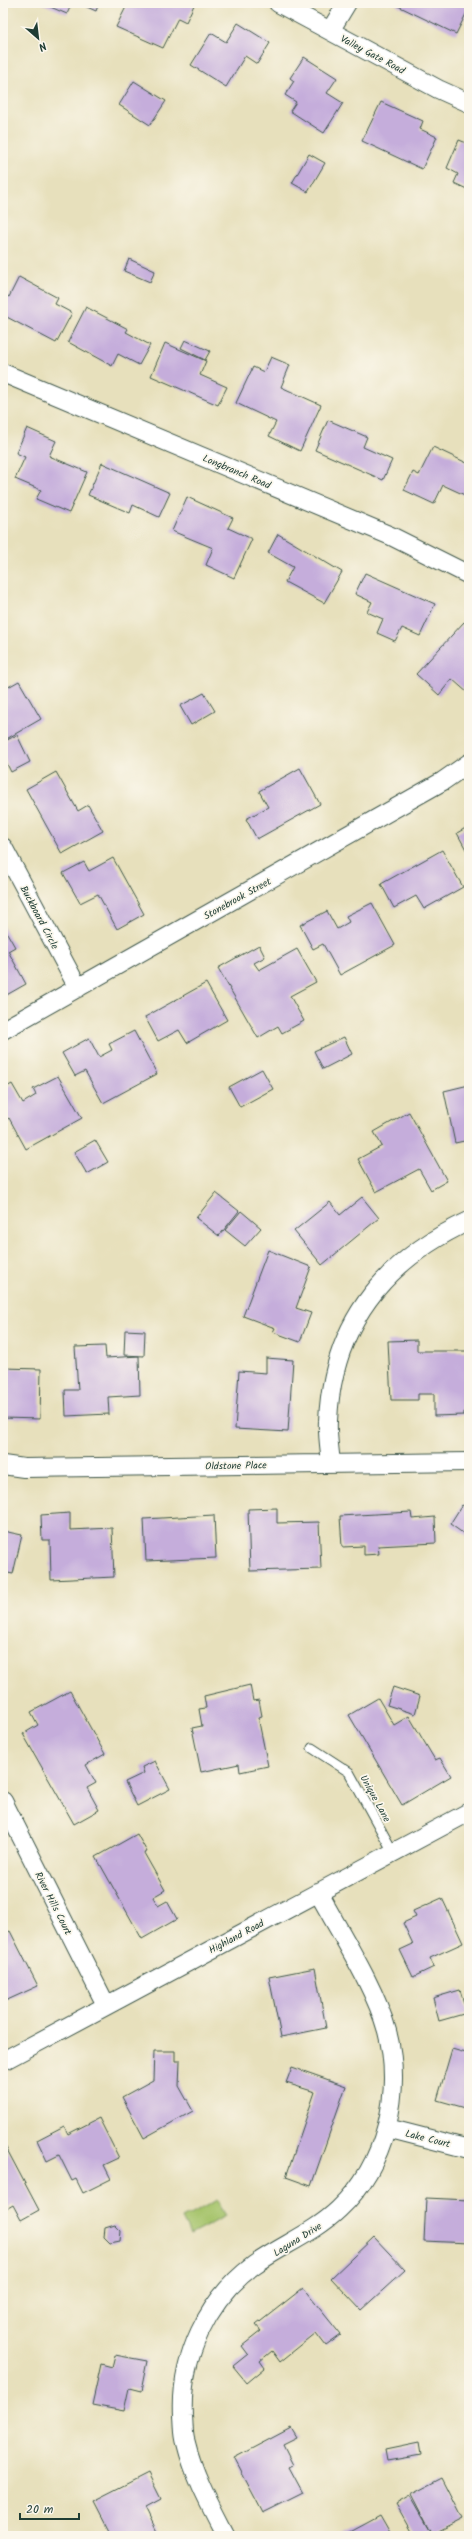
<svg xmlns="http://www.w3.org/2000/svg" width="472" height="2539" viewBox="0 0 472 2539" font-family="Kalam,sans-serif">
	<rect width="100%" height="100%" fill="#fbf7ec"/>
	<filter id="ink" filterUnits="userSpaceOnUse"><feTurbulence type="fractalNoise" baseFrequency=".025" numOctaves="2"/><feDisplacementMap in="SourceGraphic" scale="8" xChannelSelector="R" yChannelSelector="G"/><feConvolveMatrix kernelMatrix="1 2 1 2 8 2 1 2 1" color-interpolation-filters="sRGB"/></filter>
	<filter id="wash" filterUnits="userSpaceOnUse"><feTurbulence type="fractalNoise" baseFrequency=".012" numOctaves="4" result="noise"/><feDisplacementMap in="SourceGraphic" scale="16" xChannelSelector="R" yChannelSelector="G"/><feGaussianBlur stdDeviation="0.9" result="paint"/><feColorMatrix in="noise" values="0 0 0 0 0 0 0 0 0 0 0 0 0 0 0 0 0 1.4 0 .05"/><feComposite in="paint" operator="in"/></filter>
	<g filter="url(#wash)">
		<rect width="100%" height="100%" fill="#e7e0bc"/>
		<path fill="#a7c56d" stroke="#638150" d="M 217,2200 L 226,2216 L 190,2235 L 182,2219 Z"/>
		<g id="blocks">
			<path fill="#c5addb" d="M 41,3 L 72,3 L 67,14 Z
				M 78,3 L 99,3 L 96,11 Z
				M 128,3 L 158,4 L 195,3 L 186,22 L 178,18 L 163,48 L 116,27 Z
				M 397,3 L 459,3 L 469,8 L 456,34 L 396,5 Z
				M 238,23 L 270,43 L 257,64 L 245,56 L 226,87 L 191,65 L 211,33 L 226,42 Z
				M 304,57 L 337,78 L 327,93 L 343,103 L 324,133 L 290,111 L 296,102 L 285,95 L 294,81 L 290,78 Z
				M 134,81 L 166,101 L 150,125 L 119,105 Z
				M 381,102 L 423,121 L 420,129 L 437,137 L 422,169 L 362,141 Z
				M 459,140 L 469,144 L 469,190 L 454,183 L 458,174 L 447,168 Z
				M 309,154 L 325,163 L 308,192 L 292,183 Z
				M 129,259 L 155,271 L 150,282 L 124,271 Z
				M 19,277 L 58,298 L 55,304 L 72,313 L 56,343 L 3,315 L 3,293 L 9,297 Z
				M 86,307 L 128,329 L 126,332 L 150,345 L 139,365 L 118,354 L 112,366 L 68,342 Z
				M 185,340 L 210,351 L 205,360 L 181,348 Z
				M 165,343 L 206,361 L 200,375 L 227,387 L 218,405 L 151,376 Z
				M 271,357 L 290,365 L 281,387 L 321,405 L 300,451 L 269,436 L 276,422 L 236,403 L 253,367 L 264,372 Z
				M 328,420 L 367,437 L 363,447 L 392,460 L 383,480 L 315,450 Z
				M 27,428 L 56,441 L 49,456 L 87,472 L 69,513 L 36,499 L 41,490 L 15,479 L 25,457 L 16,453 Z
				M 433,447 L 469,464 L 469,497 L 443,485 L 434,504 L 404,490 L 413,472 L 419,475 Z
				M 102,463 L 170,493 L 159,517 L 133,505 L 130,513 L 88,495 Z
				M 187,497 L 233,518 L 228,528 L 252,539 L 234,578 L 206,565 L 213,548 L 172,531 Z
				M 278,534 L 342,572 L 324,603 L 285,582 L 293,567 L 268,553 Z
				M 365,573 L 435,604 L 420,636 L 402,628 L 395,641 L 377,633 L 383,619 L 367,612 L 372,602 L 355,594 Z
				M 464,622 L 469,626 L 469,694 L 452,679 L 439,695 L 416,674 Z
				M 19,681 L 41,719 L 3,741 L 3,690 Z
				M 204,693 L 215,711 L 191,725 L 180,706 Z
				M 17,735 L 30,762 L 11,772 L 3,756 L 3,742 Z
				M 300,768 L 320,804 L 257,839 L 246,819 L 268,807 L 259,791 Z
				M 56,772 L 78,811 L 88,805 L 103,831 L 62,854 L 26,789 Z
				M 469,826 L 469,855 L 457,833 Z
				M 442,850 L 463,887 L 424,909 L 416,896 L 394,908 L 381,884 Z
				M 113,858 L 144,914 L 117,929 L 98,894 L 80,903 L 63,873 L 84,862 L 89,871 Z
				M 372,903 L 395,945 L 340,975 L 323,944 L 313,949 L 300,925 L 327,911 L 337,929 L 349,922 L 346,916 Z
				M 3,926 L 15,947 L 8,951 L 26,984 L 3,997 Z
				M 259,945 L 265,957 L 254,963 L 259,970 L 297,949 L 316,982 L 290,996 L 304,1021 L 282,1033 L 278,1026 L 258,1038 L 218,968 Z
				M 206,983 L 227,1020 L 187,1043 L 179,1030 L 158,1041 L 145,1017 Z
				M 134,1031 L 157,1074 L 103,1103 L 85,1071 L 75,1076 L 62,1053 L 89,1038 L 99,1057 L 112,1050 L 109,1044 Z
				M 344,1037 L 352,1054 L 323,1069 L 314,1051 Z
				M 262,1069 L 273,1089 L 240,1107 L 229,1087 Z
				M 58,1076 L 82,1118 L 26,1149 L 9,1118 L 3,1122 L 3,1089 L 12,1084 L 23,1103 L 36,1095 L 33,1089 Z
				M 469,1085 L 469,1140 L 455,1143 L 444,1091 Z
				M 409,1112 L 447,1181 L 431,1190 L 419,1169 L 376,1192 L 358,1159 L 382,1146 L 374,1132 Z
				M 95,1140 L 108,1162 L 87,1174 L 74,1152 Z
				M 216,1193 L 239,1211 L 219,1236 L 196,1218 Z
				M 362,1197 L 379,1218 L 322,1265 L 294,1231 L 330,1202 L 340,1215 Z
				M 241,1211 L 261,1228 L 245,1246 L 225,1230 Z
				M 268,1250 L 311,1267 L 296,1308 L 311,1313 L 300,1342 L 273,1332 L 275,1328 L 243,1316 Z
				M 125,1330 L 145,1331 L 144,1356 L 124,1355 Z
				M 417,1340 L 417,1351 L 469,1351 L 469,1412 L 464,1412 L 464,1415 L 434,1416 L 434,1394 L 418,1394 L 418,1400 L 391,1400 L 388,1341 Z
				M 105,1346 L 106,1358 L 139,1356 L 140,1395 L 108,1397 L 109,1414 L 66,1416 L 65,1390 L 78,1390 L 75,1347 Z
				M 266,1358 L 293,1360 L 288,1432 L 235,1429 L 239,1371 L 266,1373 Z
				M 3,1368 L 41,1369 L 40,1419 L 3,1418 Z
				M 462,1505 L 469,1509 L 469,1541 L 467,1536 L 450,1524 Z
				M 277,1508 L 277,1523 L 319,1522 L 321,1569 L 250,1571 L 248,1509 Z
				M 411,1512 L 412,1519 L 435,1517 L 436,1543 L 378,1546 L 379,1554 L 364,1555 L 364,1546 L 342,1547 L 340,1516 Z
				M 70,1513 L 70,1530 L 112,1528 L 114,1577 L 51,1580 L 50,1540 L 42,1540 L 41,1515 Z
				M 214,1515 L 216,1558 L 146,1561 L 144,1519 Z
				M 3,1531 L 22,1535 L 13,1574 L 3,1572 Z
				M 250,1685 L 253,1701 L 259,1700 L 262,1716 L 258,1717 L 268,1766 L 240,1772 L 239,1764 L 201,1772 L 192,1728 L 202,1726 L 199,1709 L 206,1708 L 204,1696 Z
				M 393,1687 L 420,1696 L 415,1714 L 387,1705 Z
				M 70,1691 L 105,1754 L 86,1765 L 96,1783 L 87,1788 L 99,1810 L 74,1824 L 23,1734 L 38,1725 L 31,1712 Z
				M 378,1698 L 394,1725 L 409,1716 L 435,1760 L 440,1758 L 451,1776 L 402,1805 L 349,1715 Z
				M 155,1761 L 170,1789 L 137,1806 L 125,1782 L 144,1773 L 142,1767 Z
				M 137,1834 L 147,1852 L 144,1853 L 165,1890 L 153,1897 L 158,1906 L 167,1901 L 177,1919 L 142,1939 L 96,1857 Z
				M 442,1898 L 463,1943 L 430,1958 L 434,1967 L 413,1977 L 400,1950 L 413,1944 L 403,1923 L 416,1917 L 413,1911 Z
				M 3,1922 L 8,1932 L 10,1931 L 38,1986 L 3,2002 Z
				M 315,1968 L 326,2028 L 281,2037 L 269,1977 Z
				M 460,1990 L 467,2013 L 439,2021 L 433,1998 Z
				M 452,2049 L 469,2054 L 469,2109 L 437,2100 Z
				M 154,2051 L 175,2051 L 175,2061 L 180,2061 L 179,2086 L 193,2111 L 144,2138 L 122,2097 L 153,2080 Z
				M 292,2067 L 346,2086 L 311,2186 L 286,2177 L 315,2092 L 286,2083 Z
				M 99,2118 L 119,2158 L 104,2165 L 111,2179 L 83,2193 L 76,2179 L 72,2181 L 59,2155 L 47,2161 L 37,2140 L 64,2126 L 68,2134 Z
				M 3,2142 L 39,2210 L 21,2220 L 13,2205 L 3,2211 Z
				M 426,2198 L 469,2200 L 469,2243 L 424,2241 Z
				M 115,2225 L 121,2231 L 120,2241 L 110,2243 L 104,2237 L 105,2228 Z
				M 374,2237 L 405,2270 L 361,2310 L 331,2278 Z
				M 303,2288 L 341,2335 L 326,2346 L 316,2333 L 280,2362 L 272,2351 L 260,2361 L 265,2368 L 247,2383 L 233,2366 L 248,2354 L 242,2346 L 261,2331 L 256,2325 Z
				M 115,2355 L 147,2361 L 141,2391 L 129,2388 L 124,2411 L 92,2405 L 101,2364 L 112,2367 Z
				M 291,2428 L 297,2438 L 283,2445 L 293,2465 L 289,2467 L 303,2493 L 263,2513 L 234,2458 Z
				M 419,2443 L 421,2455 L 387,2461 L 385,2450 Z
				M 148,2473 L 161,2499 L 146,2507 L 160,2536 L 111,2536 L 93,2501 Z
				M 442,2478 L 463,2519 L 432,2535 L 411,2494 Z
				M 410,2496 L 430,2531 L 422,2536 L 414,2536 L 396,2504 Z
				M 380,2515 L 392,2536 L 341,2536 Z"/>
		</g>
	</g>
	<g filter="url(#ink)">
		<use href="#blocks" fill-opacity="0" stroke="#3d5548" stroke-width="1"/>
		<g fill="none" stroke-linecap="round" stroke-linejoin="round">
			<defs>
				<path id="lane" d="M 312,1748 L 349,1772 L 393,1852"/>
				<path id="street" d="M 278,3 L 438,89 L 469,103
					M 330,31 L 347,3
					M 3,373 L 391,536 L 469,575
					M 3,847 L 78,988
					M 3,1030 L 443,781 L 469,763
					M 331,1464 C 330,1450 327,1435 328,1421 C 332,1325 383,1261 469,1221
					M 3,1465 L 24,1468 L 469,1462
					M 3,1801 L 106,2005
					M 3,2061 L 469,1812
					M 387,2128 L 469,2149
					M 226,2536 C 210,2505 194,2476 186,2443 C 183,2434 184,2425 183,2416 C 180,2358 207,2300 254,2265 C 282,2245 314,2233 339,2209 C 386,2165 403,2092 387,2031 C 375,1987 340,1933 318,1892"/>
			</defs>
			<use href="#lane" stroke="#3d5548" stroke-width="11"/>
			<use href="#street" stroke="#3d5548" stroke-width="20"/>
			<use href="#lane" stroke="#fff" stroke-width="9"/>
			<use href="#street" stroke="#fff" stroke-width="18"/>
		</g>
	</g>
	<g text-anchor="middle" stroke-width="3.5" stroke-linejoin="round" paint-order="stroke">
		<g font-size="10" fill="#1f3d34" stroke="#fbf7ec">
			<text transform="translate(373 54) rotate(28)" y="4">Valley Gate Road</text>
			<text transform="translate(237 471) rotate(23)" y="4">Longbranch Road</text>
			<text transform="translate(237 898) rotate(-29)" y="4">Stonebrook Street</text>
			<text transform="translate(40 917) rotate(62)" y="4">Buckboard Circle</text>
			<text transform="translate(236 1465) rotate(-1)" y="4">Oldstone Place</text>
			<text transform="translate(376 1798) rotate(61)" y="4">Unique Lane</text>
			<text transform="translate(54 1903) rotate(63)" y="4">River Hills Court</text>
			<text transform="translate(236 1936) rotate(-28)" y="4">Highland Road</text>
			<text transform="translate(428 2138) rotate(14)" y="4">Lake Court</text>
			<text transform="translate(297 2239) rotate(-32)" y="4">Laguna Drive</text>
		</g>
	</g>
	<rect width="472" height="2539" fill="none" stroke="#fbf7ec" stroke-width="16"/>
	<g transform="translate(38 38) rotate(152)" stroke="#fbf7ec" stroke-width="3" paint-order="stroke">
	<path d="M0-3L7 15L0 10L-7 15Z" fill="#1f3d34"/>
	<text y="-6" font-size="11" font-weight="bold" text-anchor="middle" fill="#1f3d34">N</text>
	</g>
	<path d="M20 2513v6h59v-6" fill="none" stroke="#1f3d34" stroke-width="2"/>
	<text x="26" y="2513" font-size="12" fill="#1f3d34" stroke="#fbf7ec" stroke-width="3" paint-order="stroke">20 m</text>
</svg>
